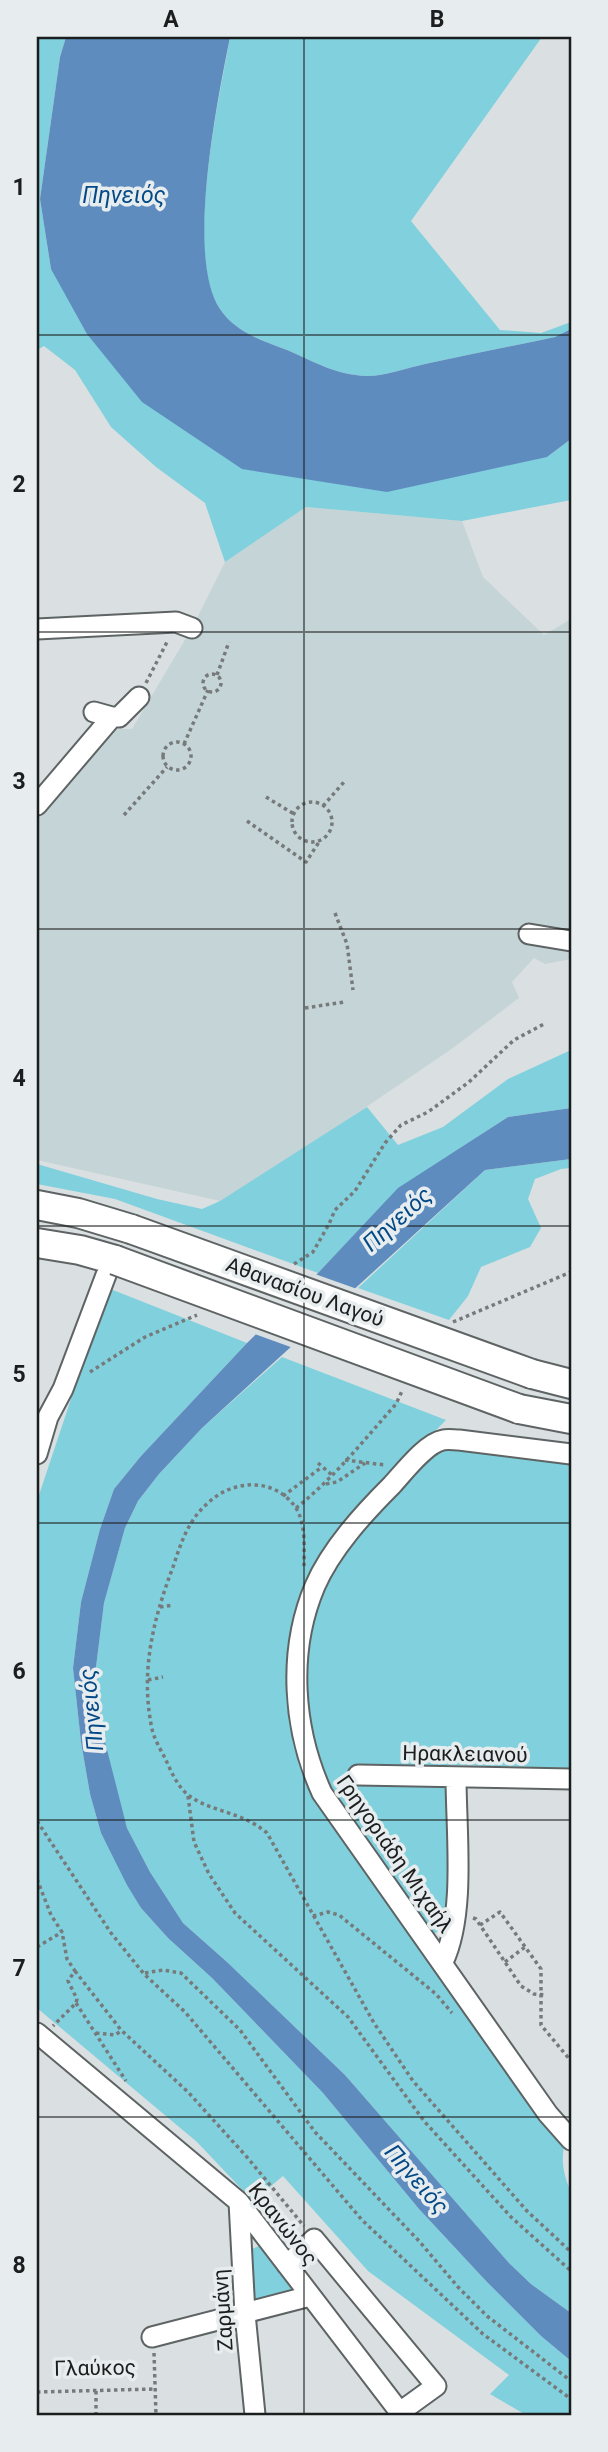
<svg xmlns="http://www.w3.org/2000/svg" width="608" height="2452" viewBox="0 0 608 2452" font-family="Roboto,sans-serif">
	<rect width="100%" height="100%" fill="#dae0e1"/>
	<path fill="#c5d4d6" d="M 306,507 L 462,521 L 483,577 L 544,635 L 571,619 L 571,959 L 545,964 L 534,958 L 512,982 L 519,998 L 453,1048 L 331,1131 L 220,1201 L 37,1160 L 37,817 L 107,729 L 132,729 L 192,628 L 225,562 Z"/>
	<path fill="#80d0dd" d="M 37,37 L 66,37 L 60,57 L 40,199 L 51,269 L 547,457 L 571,439 L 571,500 L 462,521 L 306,507 L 225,562 L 205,503 L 156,467 L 111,427 L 75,370 L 44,346 L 37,350 Z
		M 230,37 L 542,37 L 411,221 L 500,330 L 541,333 L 571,322 L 571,329 L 555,337 C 512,346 468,355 425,364 C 407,368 385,376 367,376 C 336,375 315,362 287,350 C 263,341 235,332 220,309 C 184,256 219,99 230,37 Z
		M 571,1050 L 571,1108 L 508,1117 L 399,1188 L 318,1273 L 115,1199 L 37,1184 L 37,1164 L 157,1199 L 202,1209 L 220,1201 L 367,1107 L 398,1145 L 443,1127 L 508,1079 Z
		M 571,1159 L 571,1168 L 561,1169 L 535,1179 L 528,1199 L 541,1228 L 530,1247 L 481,1267 L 468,1296 L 449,1320 L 358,1288 L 485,1170 Z
		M 108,1288 L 247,1343 L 141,1456 L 114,1489 L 100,1529 L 81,1602 L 73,1668 L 81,1742 L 90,1794 L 101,1833 L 141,1908 L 168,1938 L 212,1978 L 323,2093 L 419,2209 L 486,2281 L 541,2336 L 571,2361 L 571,2415 L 526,2415 L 490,2394 L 509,2375 L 368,2271 L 283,2176 L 253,2201 L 197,2142 L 37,2008 L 37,1501 Z
		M 282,1357 L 446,1420 L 398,1469 L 303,1599 L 297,1746 L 564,2146 C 561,2164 564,2176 571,2192 L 571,2313 L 531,2284 L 509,2263 L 345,2075 L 227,1962 L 183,1923 L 150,1872 L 127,1828 L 115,1787 L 103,1734 L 96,1667 L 104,1603 L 125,1528 L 138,1501 L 159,1474 L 202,1428 Z
		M 445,1447 L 571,1461 L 571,1768 L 447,1765 L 447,1915 L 443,1927 L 432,1936 L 335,1802 L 312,1745 L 305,1681 L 309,1634 L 318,1597 L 339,1559 L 381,1505 L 429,1455 Z
		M 259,2246 L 293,2291 L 253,2306 L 247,2251 Z"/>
	<path fill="#5f8cbe" d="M 66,37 L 230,37 C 218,98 185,257 220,309 C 235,332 263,341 287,350 C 315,362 336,375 367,376 C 385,376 407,368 425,364 C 468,355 512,346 555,337 L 571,329 L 571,439 L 547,457 L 387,492 L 242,469 L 142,402 L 87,334 L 51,269 L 40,199 L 60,57 Z
		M 571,1108 L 571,1159 L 485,1170 L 202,1428 L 159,1474 L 138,1501 L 125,1528 L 104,1603 L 96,1667 L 103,1734 L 127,1828 L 150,1872 L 183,1923 L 227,1962 L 345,2075 L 509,2263 L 531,2284 L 571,2313 L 571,2361 L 541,2336 L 486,2281 L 419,2209 L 323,2093 L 212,1978 L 168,1938 L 141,1908 L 127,1885 L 101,1833 L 90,1794 L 81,1742 L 73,1668 L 81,1602 L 100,1529 L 114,1489 L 141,1456 L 247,1343 L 318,1273 L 398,1188 L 508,1117 Z"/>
	<path fill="#dae0e1" d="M 312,1273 L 360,1290 L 296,1349 L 252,1333 Z"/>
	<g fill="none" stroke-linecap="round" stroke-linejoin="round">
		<defs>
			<path id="minor" d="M 37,629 L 176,622 L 192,628
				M 112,717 L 119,717 L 139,697
				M 37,805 L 112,717 L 94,712
				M 529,934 L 571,941
				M 37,1454 L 48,1417 L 63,1389 L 106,1275
				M 571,1454 L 459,1440 C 454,1440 448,1439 443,1440 C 426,1443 404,1472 392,1485 C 363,1514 331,1549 315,1586 C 287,1652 293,1729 322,1793 L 548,2114 L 571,2140
				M 358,1775 L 571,1779
				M 443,1962 C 466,1914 456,1831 456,1777
				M 37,2033 L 239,2202 L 402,2415
				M 239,2202 L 245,2314 L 255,2415
				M 287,2265 L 314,2239 L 436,2386 L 400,2412
				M 152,2337 L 310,2296"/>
			<path id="highway" d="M 37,1205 L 78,1213 L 131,1229
				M 37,1243 L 80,1250 L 115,1260
				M 532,1374 L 571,1384
				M 519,1409 L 571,1419"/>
		</defs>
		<use href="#minor" stroke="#5e6364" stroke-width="23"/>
		<use href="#highway" stroke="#5e6364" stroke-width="32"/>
		<path stroke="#767a7b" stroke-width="3.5" stroke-dasharray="3.5 3.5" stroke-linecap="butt" d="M203 683a9 9 0 1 1 18 0a9 9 0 1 1-18 0Z
			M 217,675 L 229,642
			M 146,683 L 168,640
			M163 756a14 14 0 1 1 28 0a14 14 0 1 1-28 0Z
			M 184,744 L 208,690
			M 266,797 L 294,814
			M292 822a20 20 0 1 1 40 0a20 20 0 1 1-40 0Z
			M 323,806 L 344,782
			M 124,815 L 167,767
			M 247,821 L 306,862 L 319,842
			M 335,913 L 347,944 L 353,990
			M 305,1008 L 344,1002
			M 294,1264 L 313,1252 L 329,1224 L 335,1210 L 355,1191 L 385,1143 L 401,1125 L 428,1112 L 469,1082 L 514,1040 L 544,1024
			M 453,1322 L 571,1272
			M 90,1372 L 145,1337 L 197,1315
			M 345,1460 L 385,1465
			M 318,1463 L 332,1475
			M 326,1484 L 337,1482 L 365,1463
			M 283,1496 L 322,1467
			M 296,1508 C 334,1478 364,1440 396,1404 L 402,1391
			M 304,1566 C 304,1548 306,1524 296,1508 C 275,1477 233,1479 208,1503 C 188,1520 181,1543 173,1567 C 153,1620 140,1672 152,1729 C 154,1738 160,1749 165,1758 C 170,1769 175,1781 183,1790 C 201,1811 241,1810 267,1833 L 374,2023 L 413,2081 L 527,2211 L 571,2252
			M 160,1607 L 173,1605
			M 148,1680 L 163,1677
			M 188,1796 L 194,1842 L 209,1874 L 235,1913 L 348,2017 L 424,2121 L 511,2217 L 571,2271
			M 37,1821 L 111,1933 L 144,1974 L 185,2012 L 362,2220 L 483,2334 L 571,2399
			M 37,1879 L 51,1915 L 62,1932 L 67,1959 L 75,1971 L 68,1981 L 77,1999 L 76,2003 L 53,2026
			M 313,1916 L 328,1912 L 339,1915 L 436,1994 L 452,2013
			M 473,1918 L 476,1919 L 521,1986 L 534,1994 L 545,1995
			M 480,1925 L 500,1912 L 541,1969 L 541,2025 L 571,2061
			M 37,1947 L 62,1932
			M 505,1962 L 525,1947
			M 75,1971 L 121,2030 L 188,2092 L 246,2156 L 304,2226
			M 145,1973 L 163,1970 L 181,1973 L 240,2030 L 315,2132 L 419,2241 L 458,2287 L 487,2316 L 571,2381
			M 76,2003 L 126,2081
			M 96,2033 L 115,2035 L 121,2031
			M 154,2353 L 156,2415
			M 96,2391 L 96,2415
			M 37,2392 L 155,2389"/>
		<use href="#minor" stroke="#fff" stroke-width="19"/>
		<use href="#highway" stroke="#fff" stroke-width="28"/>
		<defs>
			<path id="highway-bridge" d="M 131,1229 L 532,1374
				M 115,1260 L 519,1409"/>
		</defs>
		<use href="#highway-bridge" stroke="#5e6364" stroke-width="32" stroke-linecap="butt"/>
		<use href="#highway-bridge" stroke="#fff" stroke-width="28"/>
	</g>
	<path fill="none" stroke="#1b1d1e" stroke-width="2" stroke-opacity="0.55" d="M 304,37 L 304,2415M 37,335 L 571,335M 37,632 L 571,632M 37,929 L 571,929M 37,1226 L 571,1226M 37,1523 L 571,1523M 37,1820 L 571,1820M 37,2117 L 571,2117"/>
	<g text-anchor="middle" stroke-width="7" stroke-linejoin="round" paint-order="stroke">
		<g font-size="21" fill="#1b1d1e" stroke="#e7edee">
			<text transform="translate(305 1292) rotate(20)" y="7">Αθανασίου Λαγού</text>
			<text transform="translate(465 1754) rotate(1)" y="7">Ηρακλειανού</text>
			<text transform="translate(395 1854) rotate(55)" y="7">Γρηγοριάδη Μιχαήλ</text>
			<text transform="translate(283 2224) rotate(52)" y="7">Κρανώνος</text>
			<text transform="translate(223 2310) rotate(-94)" y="7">Ζαρμάνη</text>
			<text transform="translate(95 2368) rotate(-1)" y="7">Γλαύκος</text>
		</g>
		<g font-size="23" font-style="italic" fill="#034987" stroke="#e7edee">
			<text x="124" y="203">Πηνειός</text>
			<text transform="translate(397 1219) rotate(-42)" y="8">Πηνειός</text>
			<text transform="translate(91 1710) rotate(-96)" y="8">Πηνειός</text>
			<text transform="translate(417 2179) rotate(49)" y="8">Πηνειός</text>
		</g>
	</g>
	<rect width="608" height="2452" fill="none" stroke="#e7edee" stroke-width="77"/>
	<rect x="38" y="38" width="532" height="2376" fill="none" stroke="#1b1d1e" stroke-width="2.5"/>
	<g font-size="23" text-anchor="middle" font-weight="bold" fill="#1b1d1e">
		<text x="171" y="27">A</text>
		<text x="437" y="27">B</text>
		<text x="19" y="195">1</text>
		<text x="19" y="492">2</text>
		<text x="19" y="789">3</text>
		<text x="19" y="1086">4</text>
		<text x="19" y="1382">5</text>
		<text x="19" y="1679">6</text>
		<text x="19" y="1976">7</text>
		<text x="19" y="2273">8</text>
	</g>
</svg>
